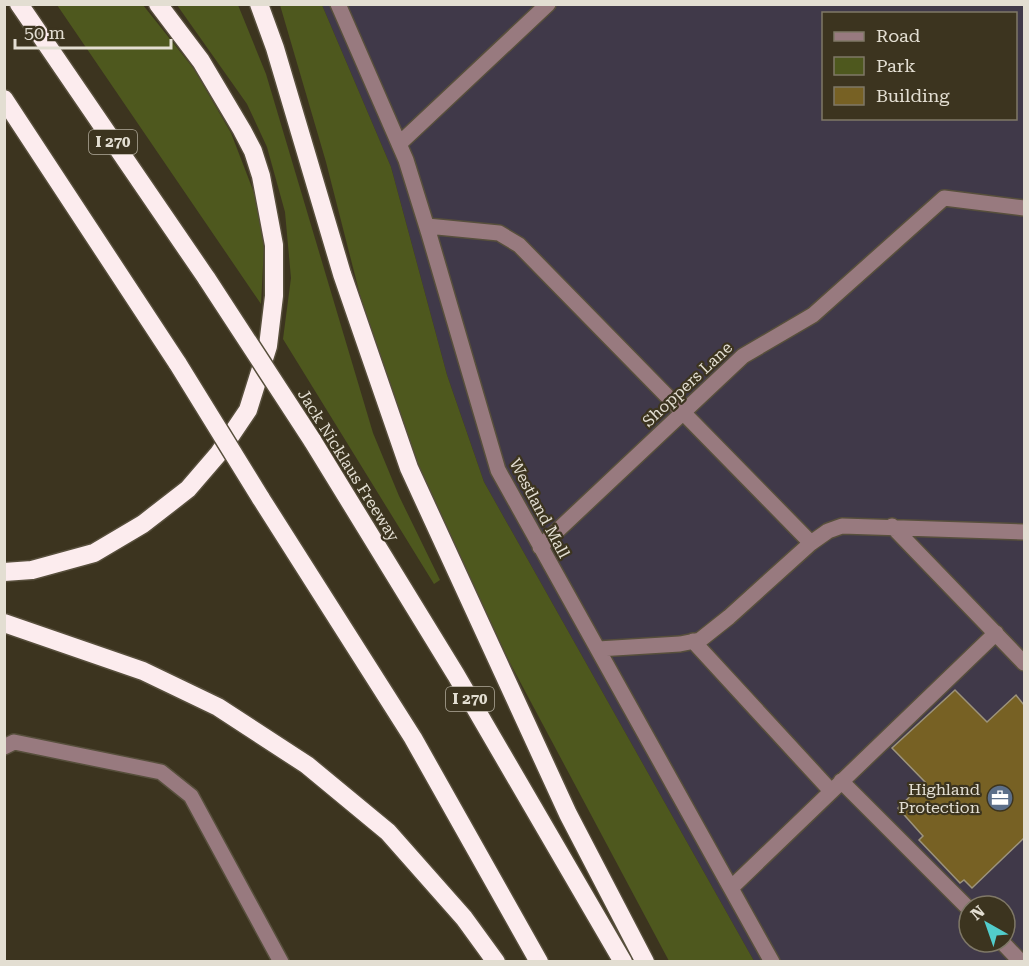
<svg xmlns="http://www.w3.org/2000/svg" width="1029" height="966" viewBox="0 0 1029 966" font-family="'Roboto Serif',serif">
	<rect width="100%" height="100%" fill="#3c341f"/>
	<path fill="#403949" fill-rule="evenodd" d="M 322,5 L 1024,5 L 1024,961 L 754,961 L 484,482 L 447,375 L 391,167 ZM 824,14 L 1016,14 L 1016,118 L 824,118 ZM 969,906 L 1005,906 L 1005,942 L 969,942 Z"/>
	<path fill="#4e581e" d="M 57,5 L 143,5 L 194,69 L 231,133 L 256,198 L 264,247 L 261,304 Z
		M 177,5 L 238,5 L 266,74 L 373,433 L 399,496 L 440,580 L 434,584 L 283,339 L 291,278 L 285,212 L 267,147 L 247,104 Z
		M 280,5 L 322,5 L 391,167 L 447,375 L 484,482 L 754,961 L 669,961 L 509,661 L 411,454 L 369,330 L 326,162 Z"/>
	<path fill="#776124" stroke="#9d947c" stroke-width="1.5" d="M 955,690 L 987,722 L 1016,695 L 1024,705 L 1024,838 L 972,888 L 964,880 L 960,883 L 919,840 L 923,836 L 898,808 L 925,782 L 892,748 Z"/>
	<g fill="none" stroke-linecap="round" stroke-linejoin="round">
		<defs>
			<path id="minor" d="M 338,4 L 406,160 L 429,234 L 498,470 L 772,962
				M 399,144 L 548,4
				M 427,226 L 499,233 L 519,245 L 811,543 L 729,617 L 700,640 L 680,644 L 598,649
				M 892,526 L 1024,663
				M 811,543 L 828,531 L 842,526 L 1024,532
				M 540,547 L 743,356 L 813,315 L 944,198 L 1024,208
				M 693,641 L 831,791
				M 4,747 L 14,742 L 161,772 L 191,796 L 281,962
				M 841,781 L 969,909
				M 731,888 L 996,633
				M 1002,942 L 1021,962"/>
			<path id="highway" d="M 19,4 L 207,279
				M 259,4 L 275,48 L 342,274 L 409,468 L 568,814 L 645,962
				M 4,99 L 178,364
				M 312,440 L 456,675 L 623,962
				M 260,497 L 413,738 L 539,962
				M 4,572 L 32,570 L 94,553 L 143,524 L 188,489 L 219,453 L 248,410 L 268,346 L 274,296 L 274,245 L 261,176 L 253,151 L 242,130 L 201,61 L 158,4
				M 4,623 L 143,671 L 218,707 L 307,765 L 388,832 L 464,918 L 496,962"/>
		</defs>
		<use href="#minor" stroke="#574f3c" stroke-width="18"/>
		<use href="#highway" stroke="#574f3c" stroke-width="21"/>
		<use href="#minor" stroke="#987a7f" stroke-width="15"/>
		<use href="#highway" stroke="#fcecee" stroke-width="18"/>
		<defs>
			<path id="highway-bridge" d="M 207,279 L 312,440
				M 178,364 L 260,497"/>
		</defs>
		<use href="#highway-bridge" stroke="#574f3c" stroke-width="21" stroke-linecap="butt"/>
		<use href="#highway-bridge" stroke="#fcecee" stroke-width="18"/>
	</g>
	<defs>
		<symbol id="office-disc" viewBox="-11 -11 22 22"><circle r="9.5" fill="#5c6f8a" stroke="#3c341f"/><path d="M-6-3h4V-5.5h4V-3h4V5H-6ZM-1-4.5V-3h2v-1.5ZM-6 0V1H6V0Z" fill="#fff"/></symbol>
	</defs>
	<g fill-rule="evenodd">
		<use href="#office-disc" x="985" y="783" width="30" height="30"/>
	</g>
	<g text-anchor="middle" stroke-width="4.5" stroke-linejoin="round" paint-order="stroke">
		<g fill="#3c341f" stroke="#b1ab9c" stroke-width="1.5">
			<rect x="89" y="130" width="48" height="24" rx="4.5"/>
			<rect x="446" y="687" width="48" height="24" rx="4.5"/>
		</g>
		<g font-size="15" font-weight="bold" fill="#e3ded2">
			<text x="113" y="147">I 270</text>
			<text x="470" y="704">I 270</text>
		</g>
		<g font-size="16" fill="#e3ded2" stroke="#3c341f">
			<text transform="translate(687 384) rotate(-43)" y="6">Shoppers Lane</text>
			<text transform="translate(349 465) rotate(58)" y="6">Jack Nicklaus Freeway</text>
			<text transform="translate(540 508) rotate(62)" y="6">Westland Mall</text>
		</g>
		<g font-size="16" fill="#e3ded2" stroke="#3c341f" text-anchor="end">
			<text x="980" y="795">Highland<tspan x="980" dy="18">Protection</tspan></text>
		</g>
	</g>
	<rect width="1029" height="966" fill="none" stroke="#e3ded2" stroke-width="12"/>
	<rect x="822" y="12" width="195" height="108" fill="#3c341f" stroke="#7f7867" stroke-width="1.5"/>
	<rect x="834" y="32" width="30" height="9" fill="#987a7f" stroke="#7f7867" stroke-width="1.5"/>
	<text x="876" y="42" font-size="18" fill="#e3ded2">Road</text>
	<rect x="834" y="57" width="30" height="18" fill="#4e581e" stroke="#7f7867" stroke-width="1.5"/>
	<text x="876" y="72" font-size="18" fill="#e3ded2">Park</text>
	<rect x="834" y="87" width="30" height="18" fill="#776124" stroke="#7f7867" stroke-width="1.5"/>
	<text x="876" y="102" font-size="18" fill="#e3ded2">Building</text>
	<g transform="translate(987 924) rotate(320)"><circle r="28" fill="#3c341f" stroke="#7f7867" stroke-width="1.5"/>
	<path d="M0-4.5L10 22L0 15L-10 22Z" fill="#52cdcc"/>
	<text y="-9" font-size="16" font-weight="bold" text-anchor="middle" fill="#e3ded2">N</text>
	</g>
	<path d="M15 39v9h156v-9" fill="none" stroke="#e3ded2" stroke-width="3"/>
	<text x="24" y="39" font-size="18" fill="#e3ded2" stroke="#3c341f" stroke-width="4.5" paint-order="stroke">50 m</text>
</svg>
